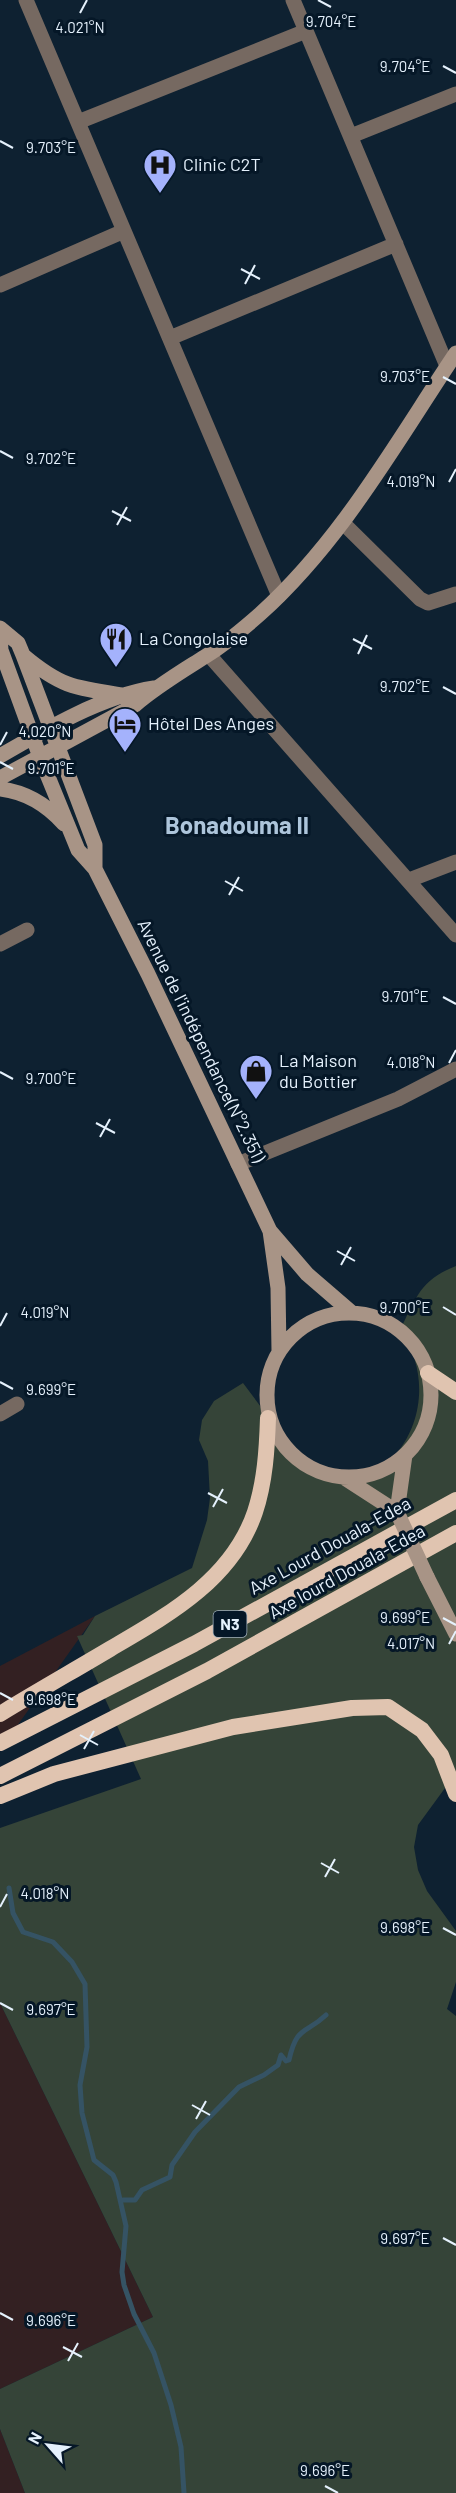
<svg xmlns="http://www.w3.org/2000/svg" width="456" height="2493" viewBox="0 0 456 2493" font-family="Barlow,sans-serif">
	<rect width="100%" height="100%" fill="#0e2131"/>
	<path fill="#332022" d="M 95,1616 L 0,1750 L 0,1666 Z
		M 0,2003 L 153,2317 L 0,2389 Z
		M 0,2429 L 25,2493 L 0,2493 Z"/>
	<path fill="#354438" d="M 456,1266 L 456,1773 L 418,1825 L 414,1847 L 418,1870 L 427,1891 L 456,1931 L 456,1982 L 447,2009 L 456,2016 L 456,2493 L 25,2493 L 0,2429 L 0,2389 L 153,2317 L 0,2003 L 0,1828 L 141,1779 L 77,1636 L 83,1635 L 95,1616 L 192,1568 L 207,1520 L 210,1498 L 208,1461 L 199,1440 L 202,1420 L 214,1401 L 243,1383 C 251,1394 260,1405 268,1417 C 279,1435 285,1451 303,1464 C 379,1520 456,1409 400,1330 C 416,1298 420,1280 456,1266 Z"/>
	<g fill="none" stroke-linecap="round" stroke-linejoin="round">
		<path stroke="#355364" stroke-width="5" d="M 9,1888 L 13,1913 L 23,1932 L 53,1942 L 72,1962 L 85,1984 L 87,2047 L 80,2085 L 82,2113 L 94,2160 L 113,2175 L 116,2182 L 126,2226 L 122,2272 L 124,2285 L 134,2314 L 154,2353 L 171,2405 L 181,2447 L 184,2493
			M 123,2200 L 135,2200 L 142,2190 L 170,2177 L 172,2165 L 195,2132 L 239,2087 L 264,2075 L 278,2065 L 281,2055 L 286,2061 L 289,2060 C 297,2025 305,2035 326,2015"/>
		<path stroke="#766961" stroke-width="15" d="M 26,0 L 279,596
			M 293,0 L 447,366
			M 78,122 L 306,31
			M 351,136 L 456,94
			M 0,285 L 124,231
			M 170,338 L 396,244
			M 343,523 L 420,599 L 428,603 L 456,594
			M 209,655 L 456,935
			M 409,880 L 456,862
			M 0,944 L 27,930
			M 238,1164 L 398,1099 L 456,1069
			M 0,1414 L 17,1404"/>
		<path stroke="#a89486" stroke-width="15" d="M 0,628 L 18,643 L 23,655 L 95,845 L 95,869
			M 0,635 L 1,650 L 40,757 L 78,850 L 95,869 L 148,974 L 270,1231 L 307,1274 L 351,1312
			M 24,656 C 61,687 75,688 122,695
			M 0,756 C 46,729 102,696 154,688
			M 0,778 L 135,705 C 157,686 181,672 206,656 C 225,644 243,629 260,614 C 342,540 395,444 456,353
			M 0,789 C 26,792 47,805 64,824
			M 270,1231 L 278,1288 L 279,1351
			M267 1395a82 82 0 1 1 164 0a82 82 0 1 1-164 0Z
			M 346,1479 L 397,1512
			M 397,1512 L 405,1455
			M 427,1577 L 456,1634"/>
		<path stroke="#e0c4b0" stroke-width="16" d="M 428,1373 L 456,1392
			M 0,1714 C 36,1692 73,1671 110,1649 C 168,1615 232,1580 255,1512 C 265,1482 267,1449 268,1418
			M 0,1743 L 194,1644 L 456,1500
			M 0,1776 L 207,1671 L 456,1533
			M 0,1796 L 54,1774 L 233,1727 L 352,1708 L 388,1707 L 422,1730 L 441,1755 L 456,1794"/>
		<path stroke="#a89486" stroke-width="15" d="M 397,1512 L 427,1577"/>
	</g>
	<path fill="none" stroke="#e5f1fc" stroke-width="2" d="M 318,0 L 331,7M 80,13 L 87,0M 443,66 L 456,73M 0,141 L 13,148M 241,269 L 260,279M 245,284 L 255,265M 443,377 L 456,384M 0,451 L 13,458M 449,482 L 456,469M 112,511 L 131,521M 117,525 L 127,507M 353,639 L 372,649M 358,654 L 367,635M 443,687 L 456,694M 0,745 L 7,732M 0,762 L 13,769M 225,881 L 243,891M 229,895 L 239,877M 443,997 L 456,1004M 449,1063 L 456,1050M 0,1072 L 13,1079M 96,1123 L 115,1133M 100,1137 L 110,1119M 337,1251 L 355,1261M 341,1265 L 351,1247M 443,1307 L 456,1315M 0,1326 L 7,1313M 0,1382 L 13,1389M 208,1493 L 227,1503M 213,1507 L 223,1489M 443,1618 L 456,1625M 449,1644 L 456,1631M 0,1693 L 13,1700M 80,1735 L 98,1745M 84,1749 L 94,1731M 321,1863 L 339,1873M 325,1877 L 335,1859M 0,1907 L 7,1894M 443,1928 L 456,1935M 0,2003 L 13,2010M 192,2105 L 210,2115M 196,2119 L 206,2101M 443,2238 L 456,2245M 0,2313 L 13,2320M 63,2347 L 82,2357M 68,2361 L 78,2343M 325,2486 L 338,2493"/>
	<defs>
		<symbol id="hospital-pin" viewBox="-11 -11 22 30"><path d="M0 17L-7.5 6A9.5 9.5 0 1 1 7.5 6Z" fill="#a4b2fc" stroke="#051727"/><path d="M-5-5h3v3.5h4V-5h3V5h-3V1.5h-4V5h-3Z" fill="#111"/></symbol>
		<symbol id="restaurant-pin" viewBox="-11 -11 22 30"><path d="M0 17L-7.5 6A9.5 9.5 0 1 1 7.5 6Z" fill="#a4b2fc" stroke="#051727"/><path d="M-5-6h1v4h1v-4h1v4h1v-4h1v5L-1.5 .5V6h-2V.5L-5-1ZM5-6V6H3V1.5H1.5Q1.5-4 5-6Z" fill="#111"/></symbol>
		<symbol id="hotel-pin" viewBox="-11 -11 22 30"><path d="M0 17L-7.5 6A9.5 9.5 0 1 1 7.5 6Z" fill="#a4b2fc" stroke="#051727"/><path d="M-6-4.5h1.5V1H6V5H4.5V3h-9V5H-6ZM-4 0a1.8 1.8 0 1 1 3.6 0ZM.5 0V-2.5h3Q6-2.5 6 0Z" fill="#111"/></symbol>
		<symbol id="shop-pin" viewBox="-11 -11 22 30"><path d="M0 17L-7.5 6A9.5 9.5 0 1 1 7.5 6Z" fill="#a4b2fc" stroke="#051727"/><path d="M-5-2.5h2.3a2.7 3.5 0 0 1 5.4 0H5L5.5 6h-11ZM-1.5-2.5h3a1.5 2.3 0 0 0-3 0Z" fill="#111"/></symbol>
	</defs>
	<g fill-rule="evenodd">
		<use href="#hospital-pin" x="141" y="146" width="38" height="52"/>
		<use href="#restaurant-pin" x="97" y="620" width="38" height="52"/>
		<use href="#hotel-pin" x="106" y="705" width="38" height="52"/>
		<use href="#shop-pin" x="237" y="1052" width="38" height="52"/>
	</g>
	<g text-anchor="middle" stroke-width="6" stroke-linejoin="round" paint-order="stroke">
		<rect fill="#051727" stroke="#a2b0bc" stroke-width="1.5" x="213.5" y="1611" width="33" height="26" rx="4.5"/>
		<g font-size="16" font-weight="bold" fill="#e5f1fc">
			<text x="230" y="1630">N3</text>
		</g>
		<g font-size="18" fill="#e5f1fc" stroke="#051727" text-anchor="start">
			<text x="183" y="171">Clinic C2T</text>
			<text x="139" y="645">La Congolaise</text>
			<text x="148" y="730">Hôtel Des Anges</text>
			<text x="279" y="1067">La Maison<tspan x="279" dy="21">du Bottier</tspan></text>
		</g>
		<g font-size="18" fill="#e5f1fc" stroke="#051727">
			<text transform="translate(201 1041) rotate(64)" y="6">Avenue de l'indépendance(N°2.351)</text>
			<text transform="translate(330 1546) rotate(-29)" y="6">Axe Lourd Douala-Edea</text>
			<text transform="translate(347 1572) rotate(-29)" y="6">Axe lourd Douala-Edea</text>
		</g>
		<g font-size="24" font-weight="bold" fill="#adc5db" stroke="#051727">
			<text x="237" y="834">Bonadouma II</text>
		</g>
	</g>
	<g font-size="15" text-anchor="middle" fill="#e5f1fc" stroke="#051727" stroke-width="6" stroke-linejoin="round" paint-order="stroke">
		<text x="331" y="27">9.704°E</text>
		<text x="80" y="33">4.021°N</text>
		<text x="405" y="72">9.704°E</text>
		<text x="51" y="153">9.703°E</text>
		<text x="405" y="382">9.703°E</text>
		<text x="51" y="464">9.702°E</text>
		<text x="411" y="487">4.019°N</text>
		<text x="405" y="692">9.702°E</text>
		<text x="45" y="737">4.020°N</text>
		<text x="51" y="774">9.701°E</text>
		<text x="405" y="1002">9.701°E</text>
		<text x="411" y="1068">4.018°N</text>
		<text x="51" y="1084">9.700°E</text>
		<text x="405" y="1313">9.700°E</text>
		<text x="45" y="1318">4.019°N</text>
		<text x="51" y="1395">9.699°E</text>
		<text x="405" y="1623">9.699°E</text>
		<text x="411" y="1649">4.017°N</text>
		<text x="51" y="1705">9.698°E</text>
		<text x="45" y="1899">4.018°N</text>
		<text x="405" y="1933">9.698°E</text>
		<text x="51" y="2015">9.697°E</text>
		<text x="405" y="2244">9.697°E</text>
		<text x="51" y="2326">9.696°E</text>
		<text x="325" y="2476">9.696°E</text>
	</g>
	<g transform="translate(48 2445) rotate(298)" stroke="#051727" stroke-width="4.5" paint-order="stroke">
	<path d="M0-4.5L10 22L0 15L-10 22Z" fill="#e5f1fc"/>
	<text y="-9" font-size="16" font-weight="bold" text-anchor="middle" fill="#e5f1fc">N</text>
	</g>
</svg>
